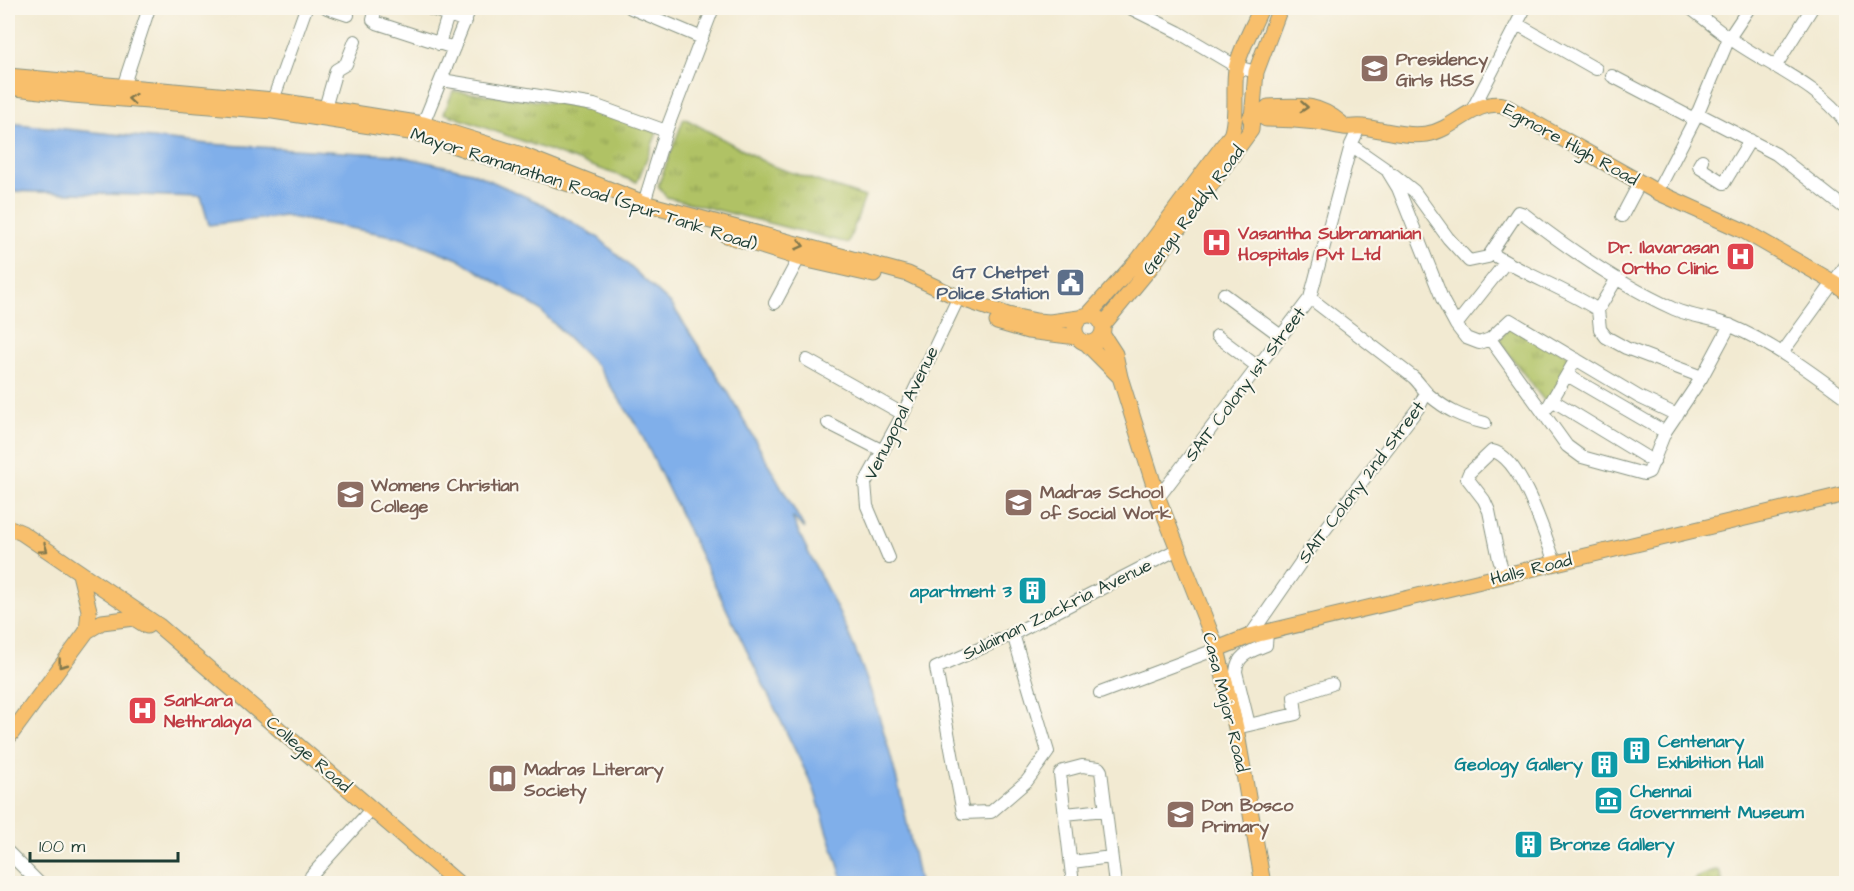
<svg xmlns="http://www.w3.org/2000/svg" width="1854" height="891" viewBox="0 0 1854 891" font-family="'Architects Daughter',sans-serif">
	<defs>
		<pattern id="grass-dots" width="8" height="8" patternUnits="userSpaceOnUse" patternTransform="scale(1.5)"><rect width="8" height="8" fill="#b0c265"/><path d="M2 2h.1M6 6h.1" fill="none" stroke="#8f9f54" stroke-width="1.8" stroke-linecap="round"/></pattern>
		<pattern id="park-tufts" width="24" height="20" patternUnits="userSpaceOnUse" patternTransform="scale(1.5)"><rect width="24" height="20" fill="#b0c265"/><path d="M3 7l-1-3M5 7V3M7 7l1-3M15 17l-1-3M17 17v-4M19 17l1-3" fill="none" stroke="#8f9f54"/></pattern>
	</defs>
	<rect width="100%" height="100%" fill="#fbf7ec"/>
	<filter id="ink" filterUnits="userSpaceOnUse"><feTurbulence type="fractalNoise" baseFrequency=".0167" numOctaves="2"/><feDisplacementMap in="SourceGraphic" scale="12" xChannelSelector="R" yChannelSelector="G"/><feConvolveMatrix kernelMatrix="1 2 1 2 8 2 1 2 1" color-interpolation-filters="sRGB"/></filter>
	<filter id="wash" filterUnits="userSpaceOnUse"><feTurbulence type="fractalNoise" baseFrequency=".008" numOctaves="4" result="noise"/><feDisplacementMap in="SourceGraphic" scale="24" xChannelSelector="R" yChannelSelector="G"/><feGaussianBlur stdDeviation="1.35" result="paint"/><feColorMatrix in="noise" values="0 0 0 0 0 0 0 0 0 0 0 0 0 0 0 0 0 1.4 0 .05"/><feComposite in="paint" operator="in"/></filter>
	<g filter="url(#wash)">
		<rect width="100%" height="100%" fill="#f2ead2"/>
		<path fill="url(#grass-dots)" stroke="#68804c" stroke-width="1.5" d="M 1715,870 L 1719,871 L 1723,883 L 1692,883 L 1697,878 Z"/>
		<path fill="url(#park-tufts)" stroke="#68804c" stroke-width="1.5" d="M 453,91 L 599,108 L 657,133 L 637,182 L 444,113 Z
			M 684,118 L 772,166 L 865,197 L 848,243 L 666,197 L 658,186 Z
			M 1512,321 L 1575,360 L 1548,406 L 1499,341 Z"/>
		<path fill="#80afea" stroke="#50768f" stroke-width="1.5" d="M 8,123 L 208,144 L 396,155 L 471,172 L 540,203 L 599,238 L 672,305 L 728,392 L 805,529 L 792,517 C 808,555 829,590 846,628 C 882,709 903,797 919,883 L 844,883 L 814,789 L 639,429 L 598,367 L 538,308 L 458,259 L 404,238 L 284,216 L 209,225 L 201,197 L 8,191 Z"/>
	</g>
	<g filter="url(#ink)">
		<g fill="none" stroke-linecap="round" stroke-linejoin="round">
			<defs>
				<path id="minor" d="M 327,8 L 348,15
					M 376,8 L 373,20 L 377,23 L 454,48
					M 428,8 L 466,21
					M 631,8 L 702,38
					M 1130,8 L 1178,32 L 1237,67 L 1256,72
					M 1690,8 C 1704,18 1717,30 1731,39 C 1769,66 1819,85 1846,123
					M 1517,24 L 1596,69
					M 439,44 L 448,15
					M 1775,67 L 1812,8
					M 1612,76 L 1694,119
					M 442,80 L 594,105 L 666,131
					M 123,87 L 149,8
					M 325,108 L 336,70 L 346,64 L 355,41
					M 273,109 L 273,100 L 306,8
					M 1471,112 L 1525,8
					M 1697,113 L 1776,154 L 1846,209
					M 419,130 L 423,124 L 470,8
					M 1351,145 L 1387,170 L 1398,188 L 1443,301 L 1456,325 L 1466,338 L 1479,343 L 1490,339 L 1567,446 L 1582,457 L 1644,474 L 1649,472 L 1665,432 L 1702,377 L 1730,325
					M 1702,160 L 1699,165 L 1700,168 L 1724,183 L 1750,140
					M 1394,175 L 1414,191 L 1448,238 L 1469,261 L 1488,257 L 1518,212 L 1524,214 C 1571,251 1619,284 1674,309 C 1692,317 1713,318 1731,326 C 1773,344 1810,371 1846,398
					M 1657,192 L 1696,117 L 1729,38 L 1749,8
					M 644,203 L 666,131 L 713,8
					M 1622,216 L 1640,182
					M 1491,253 C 1525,275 1564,288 1598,310
					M 1616,280 L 1598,310 L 1600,329 L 1606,337 L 1626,348 L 1702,377
					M 1224,294 L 1281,336
					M 1310,298 L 1413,377 C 1419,382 1423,390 1429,395 C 1448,411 1461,417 1485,423
					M 775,303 L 799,258
					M 1456,325 L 1506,262
					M 1217,336 L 1258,367
					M 1490,339 L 1510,320 L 1639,397 L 1677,415
					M 1782,353 L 1846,265
					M 807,360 L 903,414
					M 1567,375 L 1665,432
					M 1552,400 L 1654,462
					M 1548,407 L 1576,359
					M 828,423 L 883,451
					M 1158,498 L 1310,298 L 1351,145 L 1360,126
					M 889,558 L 867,506 L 865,483 L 903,414 L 955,305
					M 1504,575 L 1499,559 L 1489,511 L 1484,500 L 1467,478 L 1469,473 L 1492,451 C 1521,456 1546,538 1555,563
					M 1013,634 L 1048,752 L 1027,781 L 991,812 L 963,813 L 936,668 L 1013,634 L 1178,549
					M 1250,636 L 1308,552 L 1419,407 L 1426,393
					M 1100,693 L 1217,649
					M 1249,725 L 1236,672 C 1237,654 1252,651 1266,645 L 1267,632
					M 1236,728 L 1296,714 L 1294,697 L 1332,684
					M 1065,814 L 1105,810
					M 8,852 L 40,884
					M 1072,862 L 1111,857
					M 311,876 L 367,814
					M 1073,884 L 1060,774 L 1063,771 L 1082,766 L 1099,768 L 1101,771 L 1115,884"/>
				<path id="major" d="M 8,76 L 273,100 L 423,124 L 522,155 L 644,203 L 908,274 L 957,297 L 1008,315 L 1036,321 L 1050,322 L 1079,318
					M 8,87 L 73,95 L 273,111 L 416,133 L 578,187
					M 1260,115 L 1266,119 C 1283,119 1300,120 1317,122 C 1326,123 1335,126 1344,127 C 1350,128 1357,126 1363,127 C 1385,130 1405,137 1427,134 C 1454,130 1475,99 1503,105 L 1657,192 L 1744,231 L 1833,282 L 1846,291
					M 1250,118 L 1260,115 L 1268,107 C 1298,106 1316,102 1341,123
					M 726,235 L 799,258 L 874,275
					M 1089,314 L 1138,260 L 1231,135 C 1238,118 1233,89 1236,69 C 1240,49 1253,27 1261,8
					M1075 329a14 14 0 1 1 28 0a14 14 0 1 1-28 0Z
					M 997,322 L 1028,331 L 1077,337
					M 1103,325 L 1150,268 L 1251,130 L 1256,72 L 1280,8
					M 1102,334 L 1115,354 L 1120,377 L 1158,498 L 1217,649 L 1236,728 L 1263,884
					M 1085,342 L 1120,377
					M 8,527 L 22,533 L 159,626 L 459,884
					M 87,631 L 102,622 L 134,618 L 147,626
					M 1217,649 L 1250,636 L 1846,494
					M 8,738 L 87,631 L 89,610 L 80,574"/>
			</defs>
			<use href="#minor" stroke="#889483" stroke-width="14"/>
			<use href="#major" stroke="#889483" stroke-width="17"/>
			<use href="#minor" stroke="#fff" stroke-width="12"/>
			<use href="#major" stroke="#f8bf6c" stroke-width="15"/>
		</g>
		<defs><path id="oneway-chevron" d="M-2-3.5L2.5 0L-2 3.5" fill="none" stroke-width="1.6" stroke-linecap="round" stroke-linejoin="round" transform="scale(1.5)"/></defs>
		<g stroke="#81784d">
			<use href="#oneway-chevron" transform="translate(132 99) rotate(-175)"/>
			<use href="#oneway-chevron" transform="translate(1304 107) rotate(4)"/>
			<use href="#oneway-chevron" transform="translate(800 245) rotate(15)"/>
			<use href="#oneway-chevron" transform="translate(44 549) rotate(35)"/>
			<use href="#oneway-chevron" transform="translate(62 664) rotate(127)"/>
		</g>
	</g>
	<defs>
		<symbol id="school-square" viewBox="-11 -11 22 22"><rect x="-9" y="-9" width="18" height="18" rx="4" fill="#8d6e63" stroke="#fbf7ec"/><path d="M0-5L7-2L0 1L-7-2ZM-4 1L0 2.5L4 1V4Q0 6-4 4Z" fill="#fff"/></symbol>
		<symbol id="hospital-square" viewBox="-11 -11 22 22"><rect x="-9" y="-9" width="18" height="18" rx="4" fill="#e0444e" stroke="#fbf7ec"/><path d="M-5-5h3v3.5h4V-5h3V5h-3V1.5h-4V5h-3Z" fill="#fff"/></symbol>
		<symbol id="civic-square" viewBox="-11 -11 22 22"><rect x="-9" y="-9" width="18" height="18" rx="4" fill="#5c6f8a" stroke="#fbf7ec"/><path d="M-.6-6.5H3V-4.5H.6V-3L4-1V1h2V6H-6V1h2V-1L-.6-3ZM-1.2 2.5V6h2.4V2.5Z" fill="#fff"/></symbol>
		<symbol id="university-square" viewBox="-11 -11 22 22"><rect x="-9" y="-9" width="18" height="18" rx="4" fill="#8d6e63" stroke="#fbf7ec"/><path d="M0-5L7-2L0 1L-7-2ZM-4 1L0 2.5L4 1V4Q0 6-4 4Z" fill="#fff"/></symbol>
		<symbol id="building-square" viewBox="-11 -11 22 22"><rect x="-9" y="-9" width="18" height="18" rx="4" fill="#0f9aa8" stroke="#fbf7ec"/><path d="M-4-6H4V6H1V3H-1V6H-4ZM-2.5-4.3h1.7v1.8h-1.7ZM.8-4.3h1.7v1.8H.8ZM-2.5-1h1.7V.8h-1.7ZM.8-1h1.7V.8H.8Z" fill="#fff"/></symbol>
		<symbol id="library-square" viewBox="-11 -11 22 22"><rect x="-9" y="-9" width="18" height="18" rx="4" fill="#8d6e63" stroke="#fbf7ec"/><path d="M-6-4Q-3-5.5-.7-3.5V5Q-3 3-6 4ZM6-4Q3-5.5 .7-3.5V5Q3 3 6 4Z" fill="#fff"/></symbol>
		<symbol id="museum-square" viewBox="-11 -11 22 22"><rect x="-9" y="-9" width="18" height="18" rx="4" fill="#0f9aa8" stroke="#fbf7ec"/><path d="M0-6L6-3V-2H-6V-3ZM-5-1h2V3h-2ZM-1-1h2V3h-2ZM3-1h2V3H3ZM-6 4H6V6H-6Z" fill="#fff"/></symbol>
	</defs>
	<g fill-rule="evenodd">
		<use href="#school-square" x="1358" y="52" width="33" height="33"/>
		<use href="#hospital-square" x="1200" y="226" width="33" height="33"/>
		<use href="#hospital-square" x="1724" y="240" width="33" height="33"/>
		<use href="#civic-square" x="1054" y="266" width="33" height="33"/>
		<use href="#university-square" x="334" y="478" width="33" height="33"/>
		<use href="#university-square" x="1002" y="486" width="33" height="33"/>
		<use href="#building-square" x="1016" y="574" width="33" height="33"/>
		<use href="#hospital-square" x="126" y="694" width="33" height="33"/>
		<use href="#building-square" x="1620" y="734" width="33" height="33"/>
		<use href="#building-square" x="1588" y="748" width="33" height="33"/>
		<use href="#library-square" x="486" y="762" width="33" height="33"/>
		<use href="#museum-square" x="1592" y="784" width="33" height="33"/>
		<use href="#school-square" x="1164" y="798" width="33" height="33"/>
		<use href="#building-square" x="1512" y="828" width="33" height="33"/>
	</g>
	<g text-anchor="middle" stroke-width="4.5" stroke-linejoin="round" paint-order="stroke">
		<g font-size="18" font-weight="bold" fill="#785e54" stroke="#fbf7ec" text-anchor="start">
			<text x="1396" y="65">Presidency<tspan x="1396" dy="21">Girls HSS</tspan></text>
			<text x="371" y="491">Womens Christian<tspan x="371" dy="21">College</tspan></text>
			<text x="1040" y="498">Madras School<tspan x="1040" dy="21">of Social Work</tspan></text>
			<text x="524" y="775">Madras Literary<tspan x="524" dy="21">Society</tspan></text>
			<text x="1202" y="811">Don Bosco<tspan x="1202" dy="21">Primary</tspan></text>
		</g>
		<g font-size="18" fill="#1f3d34" stroke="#fbf7ec">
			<text transform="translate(1571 144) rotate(29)" y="6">Egmore High Road</text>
			<text transform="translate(584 189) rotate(18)" y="6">Mayor Ramanathan Road (Spur Tank Road)</text>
			<text transform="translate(1193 210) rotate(-53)" y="6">Gengu Reddy Road</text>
			<text transform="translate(1245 384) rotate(-53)" y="6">SAIT Colony 1st Street</text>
			<text transform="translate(901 413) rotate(-64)" y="6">Venugopal Avenue</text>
			<text transform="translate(1361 482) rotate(-53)" y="6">SAIT Colony 2nd Street</text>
			<text transform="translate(1531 569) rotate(-14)" y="6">Halls Road</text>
			<text transform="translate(1057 609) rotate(-26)" y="6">Sulaiman Zackria Avenue</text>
			<text transform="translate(1226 702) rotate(76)" y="6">Casa Major Road</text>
			<text transform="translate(309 754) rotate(41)" y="6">College Road</text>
		</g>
		<g font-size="18" font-weight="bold" fill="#be3a42" stroke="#fbf7ec" text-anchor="start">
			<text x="1238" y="239">Vasantha Subramanian<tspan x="1238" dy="21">Hospitals Pvt Ltd</tspan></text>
			<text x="1719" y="253" text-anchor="end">Dr. Ilavarasan<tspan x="1719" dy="21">Ortho Clinic</tspan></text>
			<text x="164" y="706">Sankara<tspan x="164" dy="21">Nethralaya</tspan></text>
		</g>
		<g font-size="18" font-weight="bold" fill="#4e5e75" stroke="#fbf7ec" text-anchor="end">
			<text x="1049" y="278">G7 Chetpet<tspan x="1049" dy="21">Police Station</tspan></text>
		</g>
		<g font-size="18" font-weight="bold" fill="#0d838f" stroke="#fbf7ec" text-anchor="start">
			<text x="1012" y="597" text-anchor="end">apartment 3</text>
			<text x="1658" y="747">Centenary<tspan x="1658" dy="21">Exhibition Hall</tspan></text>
			<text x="1583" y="770" text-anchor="end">Geology Gallery</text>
			<text x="1630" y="797">Chennai<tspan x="1630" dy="21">Government Museum</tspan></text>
			<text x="1550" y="850">Bronze Gallery</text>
		</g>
	</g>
	<rect width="1854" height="891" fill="none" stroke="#fbf7ec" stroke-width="30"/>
	<path d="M30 852v9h148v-9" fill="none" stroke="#1f3d34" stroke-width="3"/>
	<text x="39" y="852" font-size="18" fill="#1f3d34" stroke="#fbf7ec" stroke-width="4.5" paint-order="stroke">100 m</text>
</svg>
